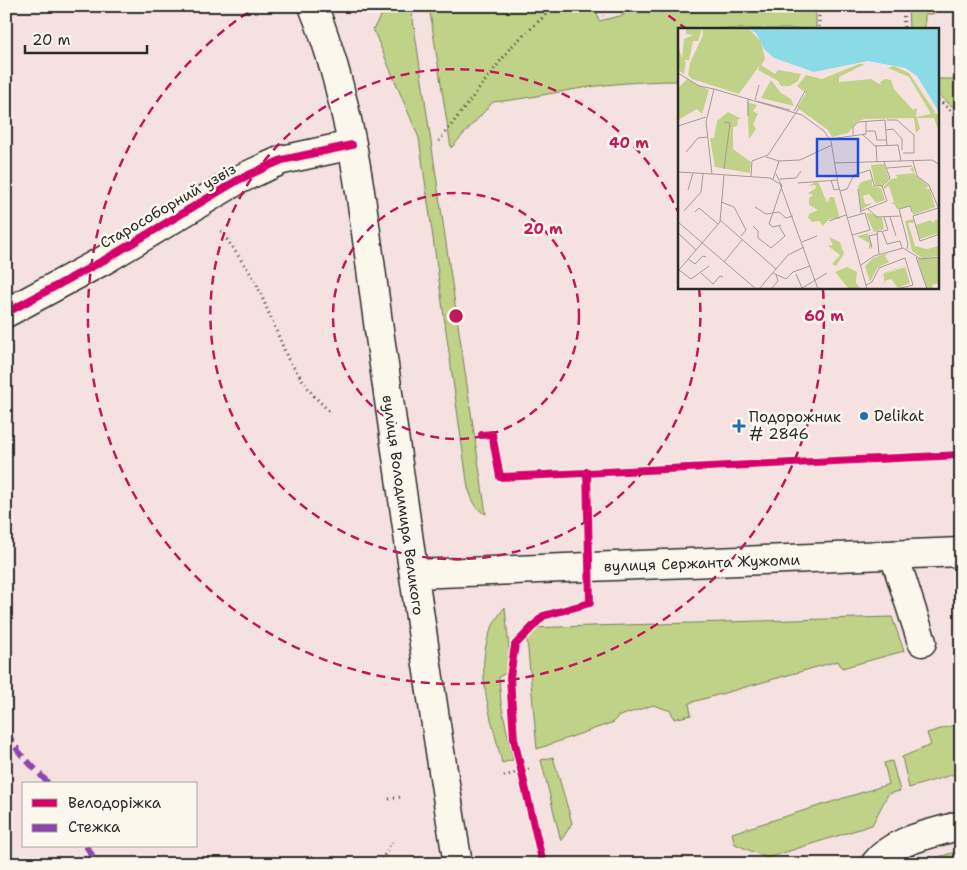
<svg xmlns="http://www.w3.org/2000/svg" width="967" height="870" viewBox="0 0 967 870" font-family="'Shantell Sans',sans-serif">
	<rect width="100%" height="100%" fill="#f5e2e0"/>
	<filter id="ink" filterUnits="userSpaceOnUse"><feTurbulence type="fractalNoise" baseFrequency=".02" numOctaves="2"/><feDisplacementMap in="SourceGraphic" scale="10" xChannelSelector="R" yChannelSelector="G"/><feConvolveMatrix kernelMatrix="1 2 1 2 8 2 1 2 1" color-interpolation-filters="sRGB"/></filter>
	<g filter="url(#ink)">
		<path fill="#c0d287" stroke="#767e59" d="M 387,6 L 411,6 L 486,514 C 475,510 472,498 468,488 L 419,138 L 373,29 Z
			M 429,6 L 596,6 L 599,21 L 624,15 L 622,6 L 816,6 L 816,29 L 680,29 L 679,81 C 642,81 602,84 565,91 C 541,95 518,100 493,102 L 451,148 Z
			M 908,6 L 934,6 L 933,14 L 925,14 L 925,29 L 909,29 Z
			M 938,79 L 958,79 L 961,82 L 961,113 L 938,95 Z
			M 505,607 L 511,670 L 499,677 L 501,703 L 513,760 L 502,763 C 490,710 466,654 505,607 Z
			M 892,617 L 904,651 L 842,668 L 838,661 L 689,703 L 691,715 L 674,719 L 671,711 L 653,705 L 617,717 L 614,722 L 537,749 L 526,628 Z
			M 961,723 L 961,772 L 909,788 L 902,757 L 931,745 L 927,733 Z
			M 553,757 L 572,823 L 561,841 L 541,760 Z
			M 892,761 L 900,791 L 888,794 L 872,825 L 767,858 L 735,844 L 732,833 L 889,784 L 884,763 Z
			M 961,850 L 961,864 L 917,864 Z"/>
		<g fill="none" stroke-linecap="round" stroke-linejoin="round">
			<defs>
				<path id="minor" d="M 6,313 L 106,259 L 238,180 L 266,167 L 282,160 L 352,145
					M 894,555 L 922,642
					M 875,864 C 894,839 932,834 961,825"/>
				<path id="major" d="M 313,6 C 356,113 365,231 381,344 C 406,518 429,691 458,864
					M 414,574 L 961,552"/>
			</defs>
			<use href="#minor" stroke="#2b2b2b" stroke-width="31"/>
			<use href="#major" stroke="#2b2b2b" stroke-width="31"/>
			<path stroke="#2b2b2b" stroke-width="3" stroke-dasharray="1 4" stroke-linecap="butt" d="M 601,6 L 603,16
				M 819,6 L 819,29
				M 903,6 L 904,29
				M 938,100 L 961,119
				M 439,141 L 512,46 L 555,6
				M 221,231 L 255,280 L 288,359 L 313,395 L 330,412
				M 504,776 L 529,769
				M 389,799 L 401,797
				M 379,864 L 392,842"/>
			<use href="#minor" stroke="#fbf7ec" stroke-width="28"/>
			<use href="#major" stroke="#fbf7ec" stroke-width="28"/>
			<path stroke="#8e44ad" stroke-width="6" stroke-dasharray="12 6" stroke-linecap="butt" d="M 6,732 L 19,752 L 49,784
				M 86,846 L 98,864"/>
			<defs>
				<path id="cycleway" d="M 6,313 L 106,259 L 238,180 L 266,167 L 282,160 L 352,145
					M 482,435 L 492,434 L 500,477 L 961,455
					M 543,864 L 514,739 L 510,677 L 515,645 L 543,616 L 590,603 L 587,472"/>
			</defs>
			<use href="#cycleway" stroke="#fbf7ec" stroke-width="11"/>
			<use href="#cycleway" stroke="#d6006c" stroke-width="8"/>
		</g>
	</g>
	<g fill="none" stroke="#c2185b" stroke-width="2.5" stroke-dasharray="9 6">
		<circle cx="456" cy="316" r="123"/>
		<path d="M699 288A245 245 0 1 1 679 214"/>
		<path d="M656 7A368 368 0 0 1 685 28M823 290A368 368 0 1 1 256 7"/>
	</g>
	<g fill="#1f6fb2" stroke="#fbf7ec" stroke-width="2">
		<circle cx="864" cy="416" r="5"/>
		<path d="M736.5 418.5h5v5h5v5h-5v5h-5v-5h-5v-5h5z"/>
	</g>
	<g text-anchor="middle" stroke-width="5" stroke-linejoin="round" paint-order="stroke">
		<g font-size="15" fill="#2b2b2b" stroke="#fbf7ec">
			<text transform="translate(168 206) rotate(-30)" y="5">Старособорний узвіз</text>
			<text transform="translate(403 505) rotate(82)" y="5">вулиця Володимира Великого</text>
			<text transform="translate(702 563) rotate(-2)" y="5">вулиця Сержанта Жужоми</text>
		</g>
		<g font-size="15" fill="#2b2b2b" stroke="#fbf7ec" text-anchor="start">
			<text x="874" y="421">Delikat</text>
			<text x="749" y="422">Подорожник<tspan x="749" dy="17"># 2846</tspan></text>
		</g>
	</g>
	<g transform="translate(678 28)">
		<rect width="261" height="261" fill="#f5e2e0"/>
		<path d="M 8,0 L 23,0 L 23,4 L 20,13 L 15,13 L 11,32 L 6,32 L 8,34 L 6,46 L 0,42 L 0,16 L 4,31 L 6,11 L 15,7 L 8,6 ZM 24,0 L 71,1 L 83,14 L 87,31 L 83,37 L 97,46 L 100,42 L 123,46 L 120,53 L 112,58 L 103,58 L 100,53 L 80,42 L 82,37 L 61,66 L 14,51 L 10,47 L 12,35 L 25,7 ZM 181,36 L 187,36 L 161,49 L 161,54 L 193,51 L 203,57 L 202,54 L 207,51 L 213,52 L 216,61 L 235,82 L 239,80 L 238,89 L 257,85 L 261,87 L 261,104 L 256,90 L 239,90 L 242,101 L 238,105 L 236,90 L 187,91 L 180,93 L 170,105 L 154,109 L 150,102 L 121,81 L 119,79 L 128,65 L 119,58 L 128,47 L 144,51 ZM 216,38 L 231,45 L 257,84 L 253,86 L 231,49 L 210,40 ZM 9,51 L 31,62 L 24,86 L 19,81 L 0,92 L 0,60 ZM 93,52 L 103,65 L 113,71 L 116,78 L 83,70 ZM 69,74 L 79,77 L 75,83 L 80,86 L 75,96 L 78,101 L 71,111 ZM 50,84 L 64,91 L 60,91 L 59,98 L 55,99 L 55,121 L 73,134 L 72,145 L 37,139 L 32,110 L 36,110 L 39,93 ZM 206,136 L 211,150 L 203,158 L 197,156 L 193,137 ZM 235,139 L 237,147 L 251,158 L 247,160 L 252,161 L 257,179 L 235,187 L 233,178 L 219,181 L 216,176 L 213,176 L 216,174 L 211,158 L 206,161 L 205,159 L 213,151 L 220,150 L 217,147 L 236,145 L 232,141 ZM 194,151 L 194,157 L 203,160 L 207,172 L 198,175 L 191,166 L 185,168 L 187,176 L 195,175 L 183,182 L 180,159 L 183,154 ZM 137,154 L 141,155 L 149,175 L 152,169 L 156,169 L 162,191 L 151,191 L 145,198 L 141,193 L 134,194 L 130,190 L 131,186 L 140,182 L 131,177 L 131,170 L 135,167 L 130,165 L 138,160 L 137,157 L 130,158 ZM 191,185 L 204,190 L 206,201 L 190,206 L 194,220 L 191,221 L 191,215 L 179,208 L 196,204 L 188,186 ZM 235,191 L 236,195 L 230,195 L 237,218 L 249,221 L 261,218 L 261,228 L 244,230 L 234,223 L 227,193 ZM 258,191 L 261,193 L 261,205 L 242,211 L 238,197 L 253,192 L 255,195 ZM 151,209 L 162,214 L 166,226 L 158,238 L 154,236 L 162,227 L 150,218 L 155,217 ZM 210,225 L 207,228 L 211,234 L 199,240 L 192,254 L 187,238 L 195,230 ZM 261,229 L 261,255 L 254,257 L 255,261 L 249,261 L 239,230 ZM 227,237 L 206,246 L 227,239 L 232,255 L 220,260 L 213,251 L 207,253 L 206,257 L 206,247 L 203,251 L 206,245 ZM 169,239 L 179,244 L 178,255 L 183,261 L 171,261 L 157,244 Z" fill="#c0d287"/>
		<path d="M 69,0 L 261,0 L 261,84 L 239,48 L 227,40 L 190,33 L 136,44 L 96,30 L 86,21 L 78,5 Z" fill="#8bdbe7"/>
		<path fill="none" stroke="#a49998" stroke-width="1" d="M 0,45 L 21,58 L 36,61M 77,72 L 81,57M 78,73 L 112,82M 116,83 L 127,63M 70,88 L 70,71M 209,92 L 219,92 L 236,107 L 236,125 L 225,125M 46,94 L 52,95 L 46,141M 0,98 L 28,89M 208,102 L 215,101 L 224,111 L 224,122M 188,103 L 197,103 L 199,112 L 209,112M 184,106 L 197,118 L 220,117 L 223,133M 175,107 L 175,99 L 180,94 L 207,92 L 209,118M 152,111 L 188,106 L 188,93M 198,117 L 199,134M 8,124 L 20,110 L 29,109M 88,129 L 101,133 L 122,132 L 154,117M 235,133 L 239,148 L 251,157 L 262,184M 156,135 L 254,132 L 262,137M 209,140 L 234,138M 0,144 L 34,146 L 28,94 L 36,61 L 124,87 L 146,103 L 153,113 L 160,156 L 189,261M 34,146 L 92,150 L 102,156 L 140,261M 98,146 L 104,158 L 91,196 L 95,199 L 103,197M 73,148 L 74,133 L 90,127 L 121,80M 95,151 L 101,133M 102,151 L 118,150 L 123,143M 153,152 L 156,162 L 161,161M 120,155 L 159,152M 204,158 L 212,150 L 206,134M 180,161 L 183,185M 10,162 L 15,145M 162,163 L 169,161 L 176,147 L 192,142 L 196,157 L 204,158 L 209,173 L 183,183M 43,174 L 56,179 L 68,202 L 63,208M 77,179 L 88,186 L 101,184 L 108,190 L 115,188M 260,180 L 235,188 L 242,213 L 262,206M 190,181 L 199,189 L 223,188M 6,183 L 23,164 L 25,146M 17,184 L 21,180 L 40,196M 212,189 L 218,208M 169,190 L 187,185 L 192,202 L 174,207M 42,192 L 98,241M 151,193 L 168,187M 0,194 L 78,261M 75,198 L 80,203 L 80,210 L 93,220 L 107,208 L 101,198M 205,203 L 210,202 L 206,189M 0,205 L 18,222M 124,214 L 139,208M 194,219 L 191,208 L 199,206M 229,221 L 230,216 L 221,181 L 232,178 L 234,184M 201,226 L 199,204 L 204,203 L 209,216 L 222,213 L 224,220M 238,229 L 249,261M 10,231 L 17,236 L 25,228 L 28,229M 46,234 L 64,212M 183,237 L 196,228 L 225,220 L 243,231 L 262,229M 1,242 L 13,251 L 31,238M 0,243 L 42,194 L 46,147M 23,245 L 35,256 L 42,248 L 45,249M 95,245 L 108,251 L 115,244 L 132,238M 118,246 L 124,260 L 149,245M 188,257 L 194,254 L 201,240 L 227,230 L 235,257 L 219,261M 81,261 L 110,227 L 126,219M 93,261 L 100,253 L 98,247"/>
		<path fill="#1d4ed8" fill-opacity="0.15" stroke="#1d4ed8" stroke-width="2.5" d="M 139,111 L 180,111 L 180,148 L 139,148 Z"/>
		<rect width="261" height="261" fill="none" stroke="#2b2b2b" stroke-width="2.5"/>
	</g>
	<circle cx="456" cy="316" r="8" fill="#c2185b" stroke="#fbf7ec" stroke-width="2.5"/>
	<g font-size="15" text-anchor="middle" font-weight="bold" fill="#c2185b" stroke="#fbf7ec" stroke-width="5" stroke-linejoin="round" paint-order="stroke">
		<text x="629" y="148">40 m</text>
		<text x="543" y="234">20 m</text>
		<text x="824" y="321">60 m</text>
	</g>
	<rect width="967" height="870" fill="none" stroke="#fbf7ec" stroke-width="25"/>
	<rect x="12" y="12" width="942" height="845" fill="none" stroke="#2b2b2b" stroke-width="2" filter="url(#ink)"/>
	<rect x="22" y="782" width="175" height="65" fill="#fbf7ec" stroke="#a8a59f"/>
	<rect x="32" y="799" width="25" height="8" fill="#d6006c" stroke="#a8a59f"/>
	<text x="68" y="808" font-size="15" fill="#2b2b2b">Велодоріжка</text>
	<rect x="32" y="824" width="25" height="8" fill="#8e44ad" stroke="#a8a59f"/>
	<text x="68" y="832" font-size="15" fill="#2b2b2b">Стежка</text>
	<path d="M25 45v8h122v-8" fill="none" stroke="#2b2b2b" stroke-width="2.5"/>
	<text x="32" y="45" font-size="15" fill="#2b2b2b" stroke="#fbf7ec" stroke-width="4" paint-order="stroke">20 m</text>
</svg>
